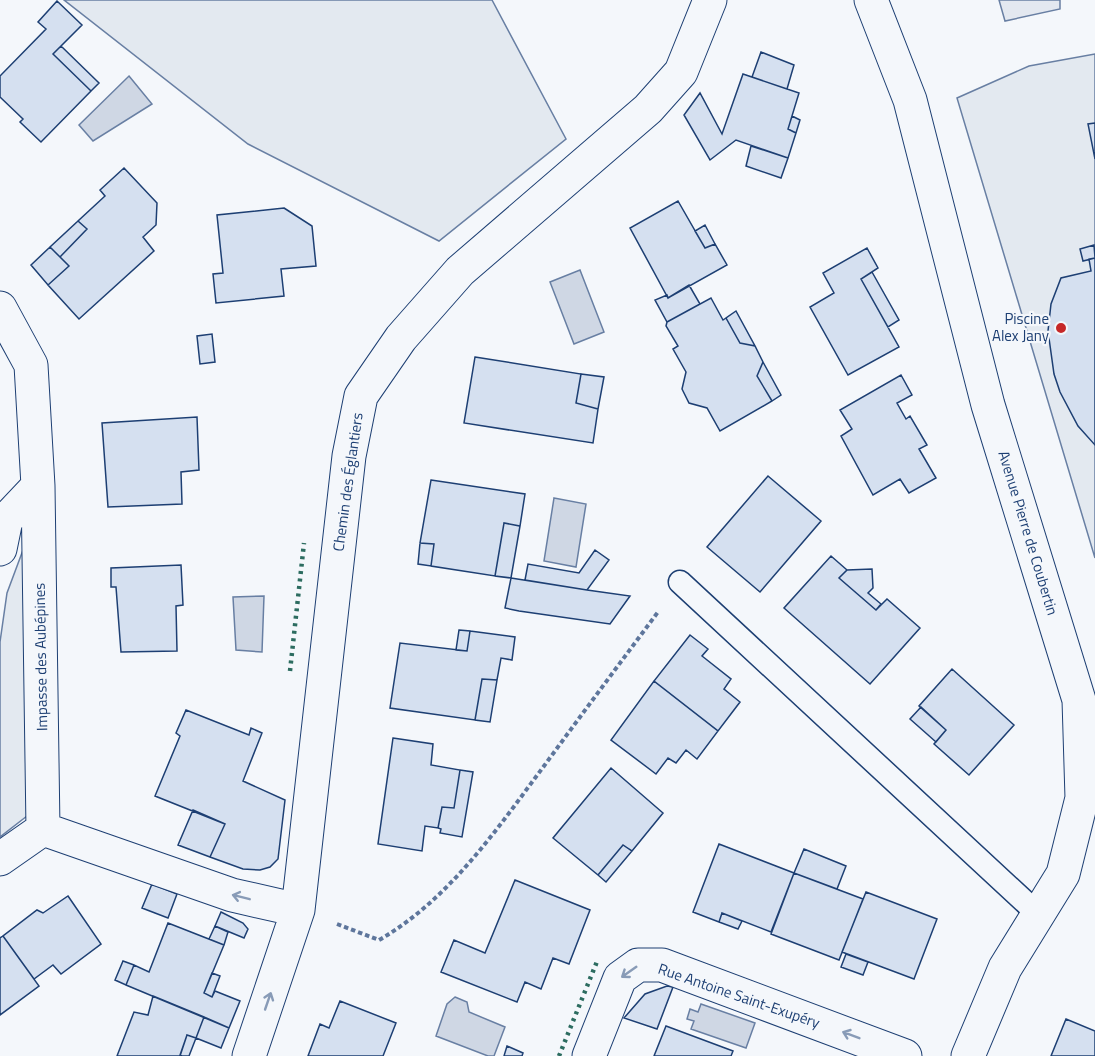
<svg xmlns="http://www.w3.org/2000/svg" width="1095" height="1056" viewBox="0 0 1095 1056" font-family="'Titillium Web',sans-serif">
	<rect width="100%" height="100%" fill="#f4f7fb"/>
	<path fill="#e3e9f0" stroke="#687fa3" stroke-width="1.5" d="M 64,0 L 492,0 L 566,139 L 439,241 L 248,144 Z
		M 1095,54 L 1095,558 L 957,98 L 1029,66 Z
		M 29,534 L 27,816 L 0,837 L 0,642 L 7,593 Z"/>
	<path fill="#e3e8f0" stroke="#687fa3" stroke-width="1.5" d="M 999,0 L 1060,0 L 1060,9 L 1005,21 Z"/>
	<path fill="#cfd7e4" stroke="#687fa3" stroke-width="1.5" d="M 129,76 L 152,104 L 93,141 L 79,125 Z
		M 580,270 L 604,332 L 574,344 L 550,282 Z
		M 554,498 L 586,504 L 576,567 L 544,561 Z
		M 264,596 L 262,652 L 236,650 L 233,597 Z
		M 455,997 L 467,1002 L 469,1012 L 505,1027 L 494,1056 L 488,1056 L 436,1036 L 447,1004 Z
		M 701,1004 L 755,1023 L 746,1048 L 691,1029 L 694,1021 L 687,1019 L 690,1009 L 698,1012 Z"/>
	<path fill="#d5e0f0" stroke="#1d3f73" stroke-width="1.5" d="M 57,1 L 82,25 L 53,54 L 91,91 L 41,142 L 20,122 L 23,119 L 0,97 L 0,76 L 46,29 L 38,22 Z
		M 61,46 L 99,83 L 91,91 L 53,54 Z
		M 761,52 L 794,65 L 787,89 L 752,77 Z
		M 743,74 L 799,93 L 788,129 L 796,133 L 788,158 L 736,140 L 710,160 L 684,115 L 700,93 L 722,134 Z
		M 792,116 L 800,120 L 796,133 L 788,129 Z
		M 1095,123 L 1095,159 L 1088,124 Z
		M 751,146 L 788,158 L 781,178 L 746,166 Z
		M 124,168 L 157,203 L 156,225 L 143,237 L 154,251 L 79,319 L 48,285 L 69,266 L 60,257 L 87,229 L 78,221 L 105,196 L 100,190 Z
		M 678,201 L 705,248 L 715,244 L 727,265 L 668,298 L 630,228 Z
		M 284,208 L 312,226 L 316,266 L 281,269 L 284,296 L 216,303 L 213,274 L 223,273 L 217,215 Z
		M 78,221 L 87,229 L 60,257 L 50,247 Z
		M 705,225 L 715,244 L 705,248 L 695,231 Z
		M 1094,245 L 1095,258 L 1083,261 L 1080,249 Z
		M 50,247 L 69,266 L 48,285 L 31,265 Z
		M 867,248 L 878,268 L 861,279 L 899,347 L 848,375 L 810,307 L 834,293 L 823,273 Z
		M 1095,258 L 1095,445 L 1078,426 L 1060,392 L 1054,374 L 1048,331 L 1051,304 L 1061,278 L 1091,271 L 1089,259 Z
		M 872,272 L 899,320 L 888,327 L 861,279 Z
		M 689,285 L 700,304 L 667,322 L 655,300 L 667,295 L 668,298 Z
		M 711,298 L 723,320 L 726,318 L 740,343 L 755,346 L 763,362 L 757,376 L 772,401 L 720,431 L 707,408 L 689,403 L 682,389 L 686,372 L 673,349 L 678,346 L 666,326 L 667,322 Z
		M 736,311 L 755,346 L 740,343 L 726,318 Z
		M 212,334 L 215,362 L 200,364 L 197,336 Z
		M 475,357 L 581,374 L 576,403 L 598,409 L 593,443 L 464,423 Z
		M 763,362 L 781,395 L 772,401 L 757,376 Z
		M 581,374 L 604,377 L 598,409 L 576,403 Z
		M 901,375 L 912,395 L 897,403 L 906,419 L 910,416 L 927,445 L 919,449 L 936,478 L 909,493 L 900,479 L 873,495 L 841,436 L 852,429 L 840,410 Z
		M 197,417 L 199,470 L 181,472 L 182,504 L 108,507 L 102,423 Z
		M 768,476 L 821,521 L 760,592 L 707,547 Z
		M 431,480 L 525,494 L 520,526 L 504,523 L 495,576 L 431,566 L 434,544 L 420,543 Z
		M 504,523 L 520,526 L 511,578 L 495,576 Z
		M 420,543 L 434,544 L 431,566 L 418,564 Z
		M 595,550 L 609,560 L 587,590 L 525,580 L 528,564 L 579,573 Z
		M 831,556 L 847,570 L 839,578 L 876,610 L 887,599 L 920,628 L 870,684 L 784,608 Z
		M 181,565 L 183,605 L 176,606 L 177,651 L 121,652 L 116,587 L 111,587 L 111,568 Z
		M 872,569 L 873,588 L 868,593 L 881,604 L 876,610 L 839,578 L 847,570 Z
		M 511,578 L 587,590 L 630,596 L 610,624 L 519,611 L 505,608 Z
		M 459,630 L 470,631 L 467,651 L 456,650 Z
		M 470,631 L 515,637 L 512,660 L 501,658 L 497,680 L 482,679 L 475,720 L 390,708 L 400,643 L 467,651 Z
		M 690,635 L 708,649 L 702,656 L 731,679 L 724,689 L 740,702 L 718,731 L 654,681 Z
		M 952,669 L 1014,725 L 969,775 L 934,744 L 946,730 L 919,706 Z
		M 482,679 L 497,680 L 490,722 L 475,720 Z
		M 654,681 L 718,731 L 697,759 L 686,750 L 676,763 L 668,758 L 656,774 L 611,740 Z
		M 921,707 L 946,730 L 936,742 L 910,719 Z
		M 186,710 L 249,735 L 251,728 L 262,733 L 243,781 L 285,800 L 278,859 L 270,867 L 260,870 L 243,869 L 210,857 L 225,824 L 155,796 L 180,736 L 176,733 Z
		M 393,738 L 433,744 L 431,765 L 460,770 L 454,808 L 442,807 L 438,828 L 425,826 L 422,851 L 378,844 Z
		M 611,768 L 663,813 L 632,851 L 623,845 L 598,875 L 553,838 Z
		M 460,770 L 473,772 L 462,837 L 440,833 L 441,829 L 438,828 L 442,807 L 454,808 Z
		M 193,810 L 225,824 L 210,857 L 178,845 Z
		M 719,844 L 794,873 L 771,932 L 722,913 L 719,922 L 693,912 Z
		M 623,845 L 632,851 L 606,882 L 598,875 Z
		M 804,849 L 846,866 L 837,889 L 794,873 Z
		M 794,873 L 863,899 L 839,960 L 771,934 Z
		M 515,880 L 590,910 L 569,964 L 553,958 L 541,989 L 525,982 L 517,1002 L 441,972 L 454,940 L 485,953 Z
		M 152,884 L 177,894 L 168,918 L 142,908 Z
		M 866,892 L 937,919 L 914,979 L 842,952 Z
		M 68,896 L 101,944 L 61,974 L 53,965 L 34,979 L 3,936 L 37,910 L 43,913 Z
		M 221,912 L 243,923 L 248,929 L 244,938 L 215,926 Z
		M 722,913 L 742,921 L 738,929 L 719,922 Z
		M 168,923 L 224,945 L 204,993 L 212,997 L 215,991 L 240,1001 L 229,1028 L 126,985 L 134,965 L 149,972 Z
		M 215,926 L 228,932 L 224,945 L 209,939 Z
		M 3,936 L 39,986 L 0,1015 L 0,938 Z
		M 846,954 L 868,962 L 863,975 L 841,967 Z
		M 123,961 L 134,965 L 126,985 L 115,980 Z
		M 212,973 L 220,976 L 212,997 L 204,993 Z
		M 667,986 L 673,987 L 657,1029 L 624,1018 L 645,994 Z
		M 153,996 L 204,1017 L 196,1038 L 187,1035 L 180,1056 L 117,1056 L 134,1012 L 148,1015 Z
		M 340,1001 L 396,1023 L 383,1056 L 308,1056 L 320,1024 L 329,1028 Z
		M 204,1017 L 229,1028 L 221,1048 L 196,1038 Z
		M 1066,1019 L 1095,1031 L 1095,1056 L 1051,1056 Z
		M 666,1026 L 733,1051 L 731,1056 L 654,1056 Z
		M 187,1035 L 196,1038 L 189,1056 L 182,1056 L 180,1055 Z
		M 507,1046 L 523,1053 L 522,1056 L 504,1056 Z"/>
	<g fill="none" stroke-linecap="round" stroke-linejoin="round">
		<defs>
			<path id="service" d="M 680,582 L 1038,914"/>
			<path id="minor" d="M 871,0 L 910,100 L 988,405 L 1079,700 L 1082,798 L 1063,874 L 1005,968 L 968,1056
				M 0,308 L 31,365 L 38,486 L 43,829
				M 0,549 L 6,520 L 38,486
				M 43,829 L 232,895 L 298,910
				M 0,859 L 43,829
				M 249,1056 L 298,910 L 349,456 L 361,396 L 401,338 L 460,271 L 648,109 L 681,72 L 710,0
				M 589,1056 L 620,978 L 638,965 L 662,965 L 905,1056"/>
		</defs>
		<use href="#service" stroke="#1d3f73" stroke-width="25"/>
		<use href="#minor" stroke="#1d3f73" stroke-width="35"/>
		<path stroke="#5e769c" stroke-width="4" stroke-dasharray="4.5 3" stroke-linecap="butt" d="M 337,924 L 379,940 C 449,900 497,829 544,766 C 582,714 620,663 658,612"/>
		<use href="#service" stroke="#f4f7fb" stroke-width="22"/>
		<use href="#minor" stroke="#f4f7fb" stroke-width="33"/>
		<path stroke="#2c6c60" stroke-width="4.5" stroke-dasharray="3 4.5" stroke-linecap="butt" d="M 290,671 L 304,543
			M 559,1056 L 598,959"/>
	</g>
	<defs><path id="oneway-shaft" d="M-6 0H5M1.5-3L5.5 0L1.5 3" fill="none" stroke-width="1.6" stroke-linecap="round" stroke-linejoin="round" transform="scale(1.5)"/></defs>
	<g stroke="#889bb7">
		<use href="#oneway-shaft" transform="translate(241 897) rotate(-166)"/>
		<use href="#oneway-shaft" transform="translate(629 972) rotate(145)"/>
		<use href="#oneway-shaft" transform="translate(268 1001) rotate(-71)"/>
		<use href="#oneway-shaft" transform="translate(851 1035) rotate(-159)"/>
	</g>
	<circle fill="#c62828" stroke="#f4f7fb" stroke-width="2" cx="1061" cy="328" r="6"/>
	<g text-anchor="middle" stroke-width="4.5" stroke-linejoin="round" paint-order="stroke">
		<g font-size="15" fill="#1d3f73" stroke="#f4f7fb" text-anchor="end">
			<text x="1049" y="324">Piscine<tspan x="1049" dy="17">Alex Jany</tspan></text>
		</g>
		<g font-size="15" fill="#1d3f73" stroke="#f4f7fb">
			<text transform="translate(348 482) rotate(-82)" y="5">Chemin des Églantiers</text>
			<text transform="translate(1028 533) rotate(73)" y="5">Avenue Pierre de Coubertin</text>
			<text transform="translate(41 657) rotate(-91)" y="5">Impasse des Aubépines</text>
			<text transform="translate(739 996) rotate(19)" y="5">Rue Antoine Saint-Exupéry</text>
		</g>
	</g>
</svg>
